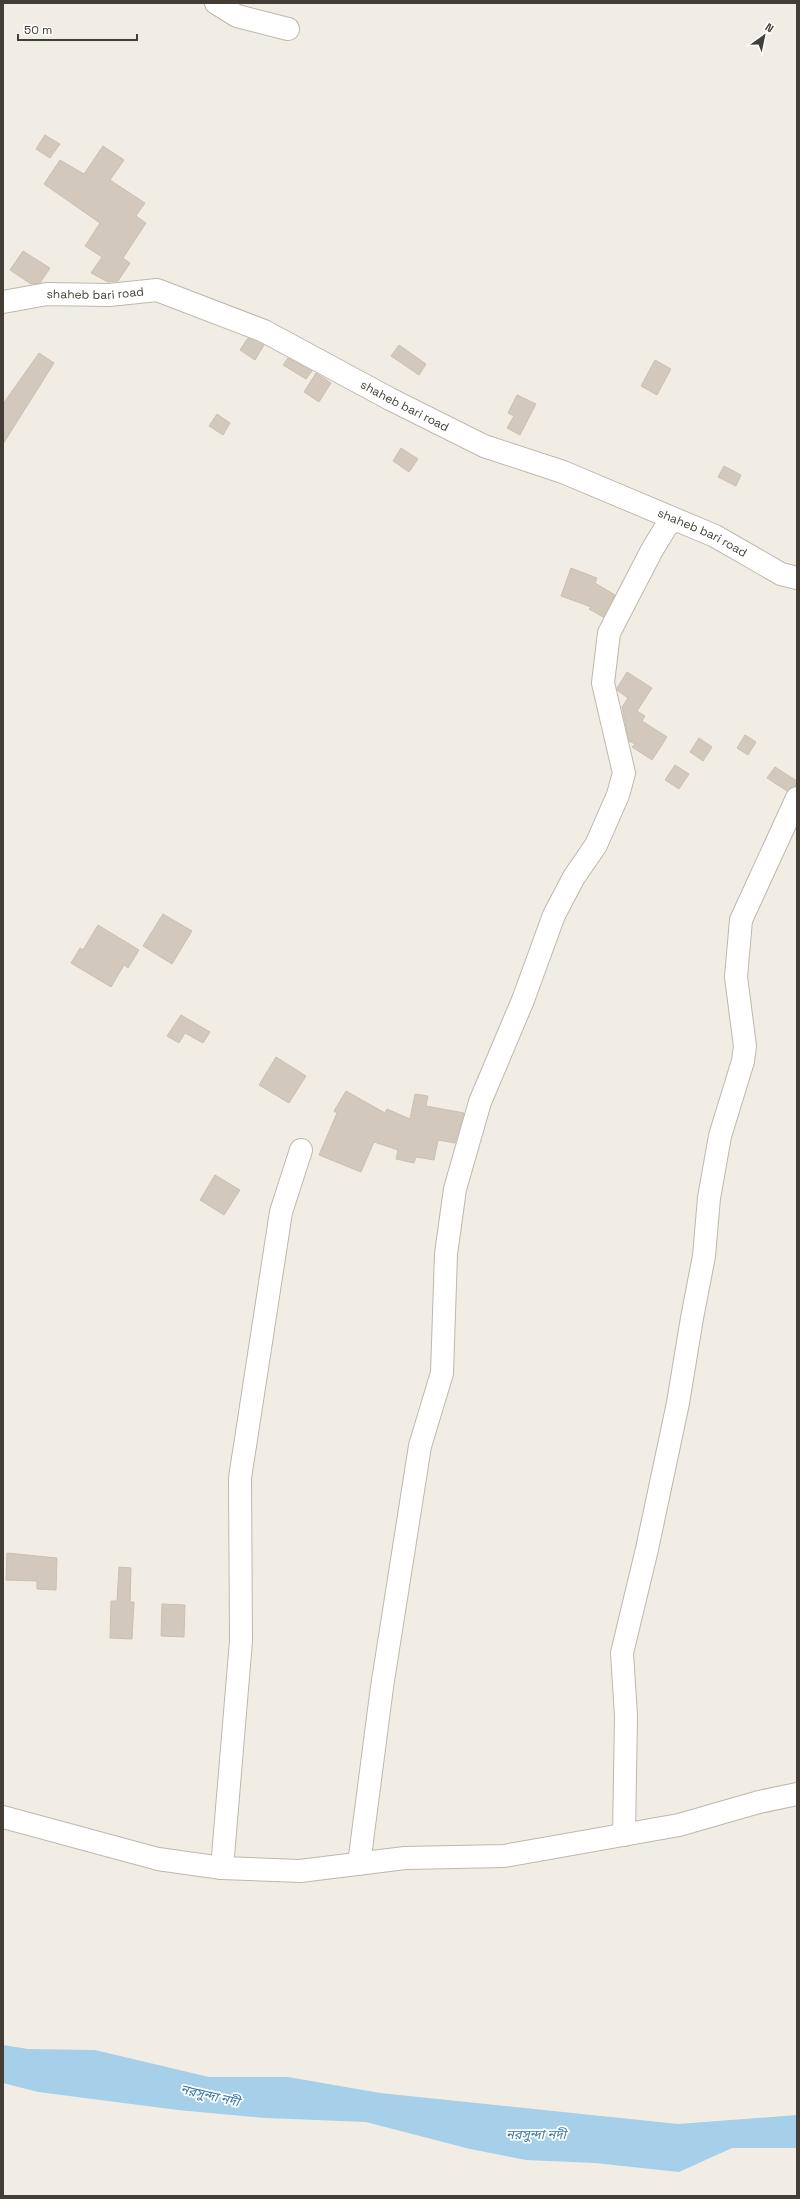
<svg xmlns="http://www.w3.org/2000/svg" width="800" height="2199" viewBox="0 0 800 2199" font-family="'Space Grotesk','Noto Sans Bengali',sans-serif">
	<rect width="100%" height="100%" fill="#f1ede5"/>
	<path fill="#a6cfe9" d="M 3,2045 L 28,2049 L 95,2050 L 209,2077 L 288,2077 L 380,2093 L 678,2124 L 797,2115 L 797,2148 L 732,2148 L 679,2172 L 595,2163 L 526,2160 L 470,2149 L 366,2122 L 265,2118 L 178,2110 L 38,2092 L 3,2083 Z"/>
	<path fill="#d2c9bc" stroke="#ccc0af" d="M 45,135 L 60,144 L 50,158 L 36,149 Z
		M 103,146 L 124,160 L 110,180 L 145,203 L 136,216 L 146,223 L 123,258 L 130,263 L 118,281 L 108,282 L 91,273 L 102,257 L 85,246 L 100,223 L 44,184 L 60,160 L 84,174 Z
		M 23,251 L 50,268 L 40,283 L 31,284 L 10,270 Z
		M 248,338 L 264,345 L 255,360 L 240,350 Z
		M 399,345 L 426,364 L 419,375 L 391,356 Z
		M 39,353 L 54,363 L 3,444 L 3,404 Z
		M 288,358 L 312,371 L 306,379 L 283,365 Z
		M 655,360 L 671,369 L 657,395 L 641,386 Z
		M 316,373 L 331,383 L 319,402 L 304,392 Z
		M 517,395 L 536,404 L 520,435 L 507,428 L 514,416 L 508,413 Z
		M 217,414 L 230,423 L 223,435 L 209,426 Z
		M 401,448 L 418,459 L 409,472 L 393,461 Z
		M 724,466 L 741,475 L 736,486 L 718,477 Z
		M 571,568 L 597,578 L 595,583 L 615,595 L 603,617 L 589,609 L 591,607 L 561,596 Z
		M 627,672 L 652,688 L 637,711 L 645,716 L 642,721 L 667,737 L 652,760 L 632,747 L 635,744 L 629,741 L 622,707 L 628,698 L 618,691 L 617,688 Z
		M 745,735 L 756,742 L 748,755 L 737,748 Z
		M 699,738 L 712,747 L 703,761 L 690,752 Z
		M 675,765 L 689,774 L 679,789 L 665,780 Z
		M 775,767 L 797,781 L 797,786 L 787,791 L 767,778 Z
		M 163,914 L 192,931 L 172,964 L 143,946 Z
		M 98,925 L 139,950 L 128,968 L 124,965 L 111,987 L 71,963 L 80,948 L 83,950 Z
		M 181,1015 L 210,1032 L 203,1043 L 185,1033 L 179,1043 L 167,1036 Z
		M 276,1057 L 306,1076 L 289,1103 L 259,1085 Z
		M 346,1091 L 385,1113 L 387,1109 L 410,1119 L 415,1094 L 428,1096 L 426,1106 L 464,1113 L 455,1143 L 438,1140 L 434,1160 L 416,1157 L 414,1163 L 396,1159 L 398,1150 L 374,1142 L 361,1172 L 319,1155 L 337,1113 L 334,1111 Z
		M 215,1175 L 240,1190 L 224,1215 L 200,1200 Z
		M 7,1553 L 57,1558 L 56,1590 L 37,1589 L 37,1581 L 6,1580 Z
		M 119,1567 L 131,1568 L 130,1602 L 134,1602 L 132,1639 L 110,1638 L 111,1601 L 117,1601 Z
		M 162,1604 L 185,1605 L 184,1637 L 161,1636 Z"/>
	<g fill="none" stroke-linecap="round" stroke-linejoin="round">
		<defs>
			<g id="minor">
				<path d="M 216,3 L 237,16 L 288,29"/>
				<path id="s1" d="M 3,302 L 47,294 L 109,295 L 157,290 L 264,331 L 390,399 L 484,446 L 563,472 L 715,536 L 781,574 L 797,578"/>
				<path d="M 3,1817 L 158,1859 L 222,1868 L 300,1871 L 405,1858 L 504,1856 L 679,1825 L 759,1802 L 797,1794"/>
				<path d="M 624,1835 L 626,1716 L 622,1653 L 647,1549 L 678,1403 L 692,1318 L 704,1256 L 709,1198 L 720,1136 L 743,1061 L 745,1046 L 736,977 L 741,920 L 797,798"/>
				<path d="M 359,1864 L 382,1687 L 420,1446 L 442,1373 L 446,1254 L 455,1189 L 480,1102 L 523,1000 L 554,915 L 574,877 L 596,845 L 618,795 L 624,773 L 603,683 L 609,633 L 652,550 L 666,527 L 674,520"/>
				<path d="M 222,1868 L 241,1641 L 240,1478 L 281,1212 L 301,1150"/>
			</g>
		</defs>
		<use href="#minor" stroke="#beb7ac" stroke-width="24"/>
		<use href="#minor" stroke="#fff" stroke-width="22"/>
	</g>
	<g text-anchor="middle" stroke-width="3.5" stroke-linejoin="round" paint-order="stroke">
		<g font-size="12" fill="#433d35" stroke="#fff">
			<text dy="4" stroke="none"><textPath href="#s1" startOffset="93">shaheb bari road</textPath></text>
			<text dy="4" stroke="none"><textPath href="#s1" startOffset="429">shaheb bari road</textPath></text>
			<text dy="4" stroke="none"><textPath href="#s1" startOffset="753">shaheb bari road</textPath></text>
		</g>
		<g font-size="13" font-style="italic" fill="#3879a5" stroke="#fff">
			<text transform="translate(210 2095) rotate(13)" y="5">নরসুন্দা নদী</text>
			<text x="536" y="2139">নরসুন্দা নদী</text>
		</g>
	</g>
	<rect width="800" height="2199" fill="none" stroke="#433d35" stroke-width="8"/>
	<g transform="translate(764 36) rotate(33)" stroke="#ffffff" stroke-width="3" paint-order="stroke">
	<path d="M0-3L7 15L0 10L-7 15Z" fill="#433d35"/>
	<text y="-6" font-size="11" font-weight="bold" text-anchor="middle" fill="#433d35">N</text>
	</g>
	<path d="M18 34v6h119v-6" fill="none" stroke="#433d35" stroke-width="2"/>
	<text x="24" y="34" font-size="12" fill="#433d35" stroke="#ffffff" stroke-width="3" paint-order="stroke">50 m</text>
</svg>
